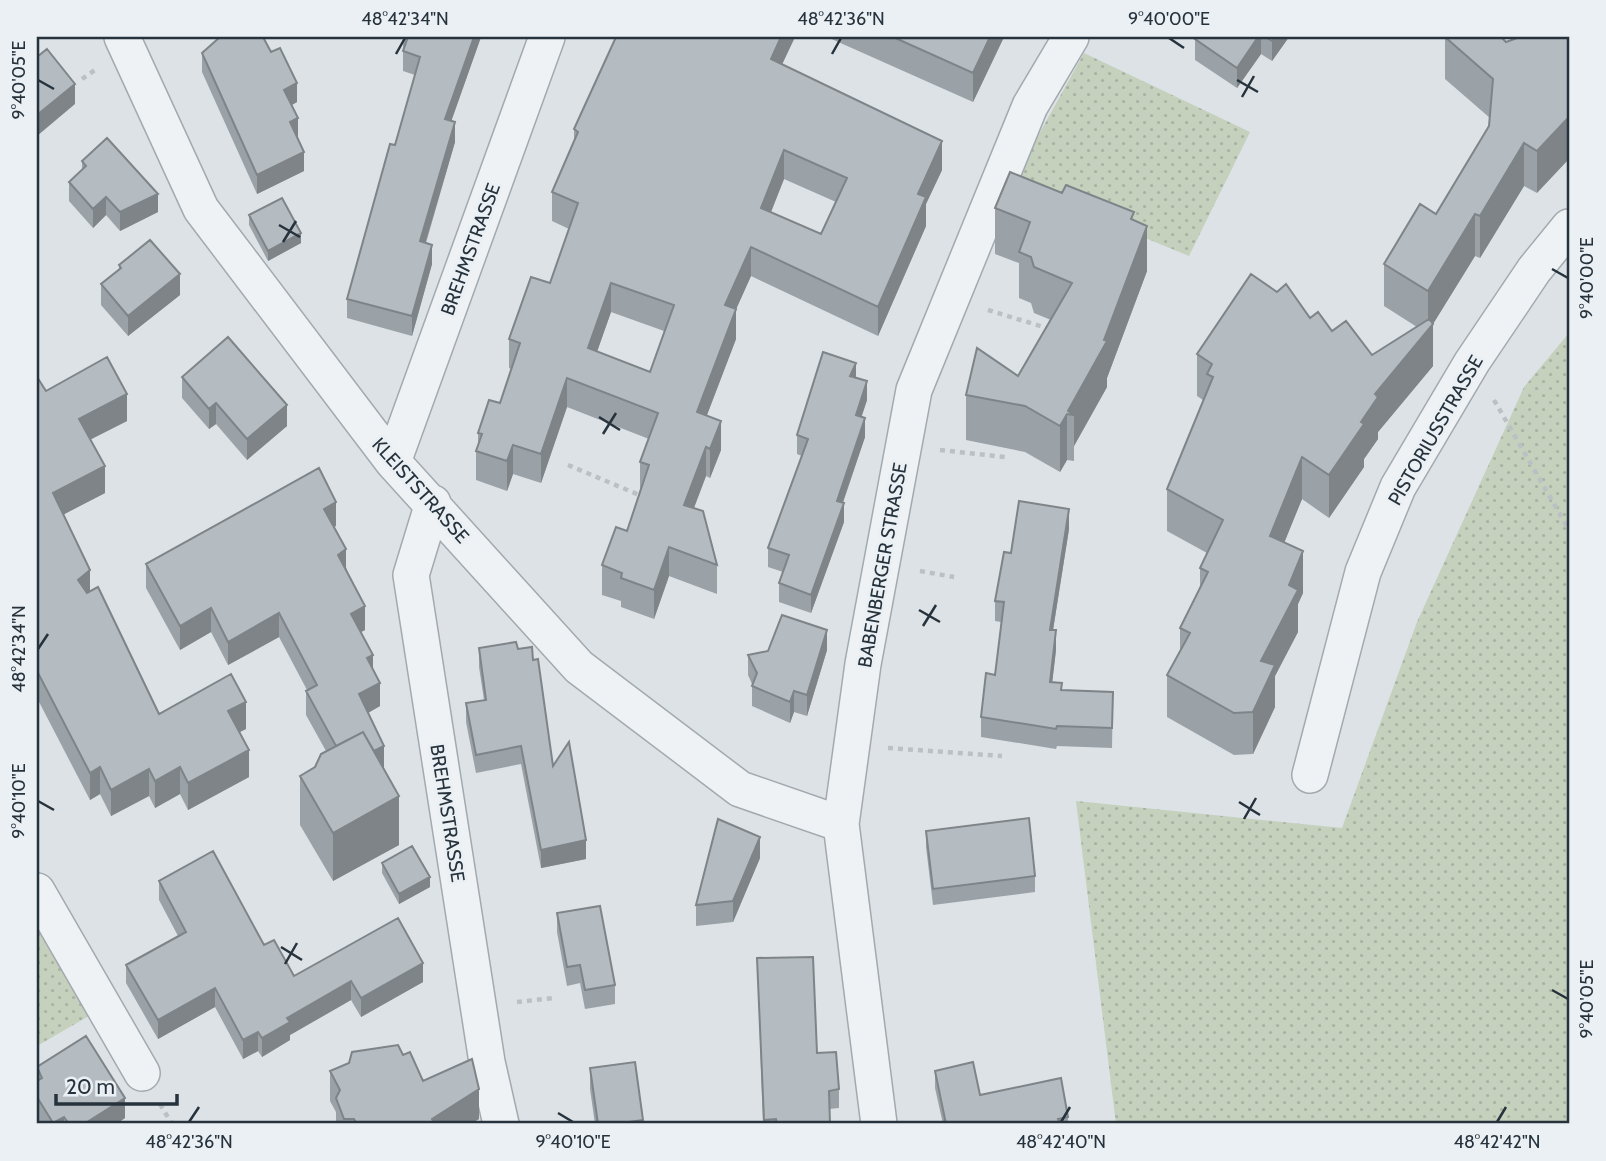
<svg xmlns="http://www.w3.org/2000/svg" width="1606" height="1161" viewBox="0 0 1606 1161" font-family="Cabin,sans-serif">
	<defs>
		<pattern id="grass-dots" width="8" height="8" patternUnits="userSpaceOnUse" patternTransform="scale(1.75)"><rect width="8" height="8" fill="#c5d0bd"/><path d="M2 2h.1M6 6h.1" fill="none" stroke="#a9b3a3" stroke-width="1.8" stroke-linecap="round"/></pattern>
	</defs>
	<rect width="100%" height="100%" fill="#dce2e6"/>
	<path fill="url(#grass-dots)" d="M 1084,53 L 1250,132 L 1189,256 L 1012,183 Z
		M 1569,333 L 1569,1124 L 1116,1124 L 1076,801 L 1342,828 L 1417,622 L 1524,387 Z
		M 37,913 L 94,1013 L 37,1046 Z"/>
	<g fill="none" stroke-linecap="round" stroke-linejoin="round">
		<defs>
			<path id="street" d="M 122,37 L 201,209 L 393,462 L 579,667 L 740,789 L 841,824
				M 393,462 L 547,37
				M 433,503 L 411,575 L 487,1062 L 501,1124
				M 1310,775 L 1363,572 L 1398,487 L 1472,362 L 1534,270 L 1569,227
				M 37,891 L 142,1073
				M 879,1124 L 841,824 L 863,664 L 914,390 L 1030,106 L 1071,37"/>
		</defs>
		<use href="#street" stroke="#a2aab0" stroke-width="38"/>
		<path stroke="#bbc0c4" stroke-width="4.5" stroke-dasharray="5 5" stroke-linecap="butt" d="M 82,79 L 95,70
			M 988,310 L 1050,329
			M 1494,400 L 1569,530
			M 940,450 L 1005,457
			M 568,465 L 644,497
			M 920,571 L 954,577
			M 888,748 L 1002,756
			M 517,1002 L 554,998
			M 160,1104 L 172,1124"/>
		<use href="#street" stroke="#eff2f4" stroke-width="35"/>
	</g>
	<path fill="#9ba2a7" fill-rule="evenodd" d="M 403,37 L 481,37 L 451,121 L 455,142 L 426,243 L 432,264 L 412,336 L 347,318 L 347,299 L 395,145 L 415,75 L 403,71 Z
		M 616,37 L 795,37 L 782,64 L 942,170 L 926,204 L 926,226 L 878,336 L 751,276 L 736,309 L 736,339 L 707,415 L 721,450 L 710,478 L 706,476 L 694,508 L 717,565 L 717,594 L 669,576 L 654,619 L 621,607 L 621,601 L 602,595 L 602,565 L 627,531 L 640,490 L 640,462 L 649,439 L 567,407 L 541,483 L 513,474 L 507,491 L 476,480 L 476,451 L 478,446 L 478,433 L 500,403 L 511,369 L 509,368 L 509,339 L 550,283 L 569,229 L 552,221 L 552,192 L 574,142 L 574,129 ZM 784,179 L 836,202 L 821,234 L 771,212 ZM 611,312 L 664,331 L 650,372 L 597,352 Z
		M 827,37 L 1004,37 L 973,102 Z
		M 1197,37 L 1289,37 L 1272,61 L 1261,54 L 1237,88 L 1195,60 L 1195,39 Z
		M 1445,37 L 1506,42 L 1569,37 L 1537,193 L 1524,186 L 1480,258 L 1475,256 L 1433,324 L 1433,366 L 1378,432 L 1378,439 L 1364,459 L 1364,467 L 1329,518 L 1302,499 L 1284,542 L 1303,593 L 1298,604 L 1298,632 L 1275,676 L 1275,707 L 1253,754 L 1234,755 L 1167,717 L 1167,675 L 1180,652 L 1180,628 L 1200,589 L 1200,568 L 1207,553 L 1167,531 L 1167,489 L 1203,400 L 1197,396 L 1197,354 L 1310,318 L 1372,355 L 1417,327 L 1384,306 L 1384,264 L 1436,214 L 1489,126 L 1490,118 L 1445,79 Z
		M 202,53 L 297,102 L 292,105 L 304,171 L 257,194 L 202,72 Z
		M 82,161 L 158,212 L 120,231 L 106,215 L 93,228 L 69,201 L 69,182 L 82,170 Z
		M 995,208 L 1134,220 L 1147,271 L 1107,378 L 1107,387 L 1074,446 L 1074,461 L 1067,460 L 1060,472 L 1025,452 L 966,440 L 966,395 L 1018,376 L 1051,320 L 1034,313 L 1031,303 L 1019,298 L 1019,263 L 995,254 Z
		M 249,215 L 301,243 L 268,261 L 249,225 Z
		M 119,265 L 180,295 L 128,336 L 101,305 L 101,284 L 119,270 Z
		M 37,377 L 46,391 L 127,421 L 90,440 L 105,493 L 64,514 L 90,592 L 159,714 L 246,729 L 239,732 L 249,777 L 188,810 L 180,794 L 155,808 L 149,796 L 111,816 L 100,794 L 90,800 L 37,698 Z
		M 182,377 L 287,426 L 247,460 L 216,424 L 209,429 L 182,398 Z
		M 856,378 L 867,400 L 861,417 L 865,437 L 843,503 L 844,522 L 811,613 L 779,602 L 779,583 L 783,572 L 768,567 L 768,548 L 802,456 L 797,454 L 797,435 Z
		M 336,526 L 334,527 L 365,630 L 361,632 L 373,669 L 380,706 L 368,713 L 384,769 L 399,845 L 333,881 L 300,825 L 300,776 L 315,767 L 326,751 L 306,715 L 306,691 L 307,690 L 279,637 L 228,665 L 211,632 L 180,650 L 146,588 L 146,564 Z
		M 1069,529 L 1053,630 L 1056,650 L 1052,682 L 1062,690 L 1113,692 L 1112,748 L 1057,746 L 1056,749 L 981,737 L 981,717 L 995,675 L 1001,622 L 995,621 L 995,601 L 1011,553 Z
		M 479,648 L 518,649 L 533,660 L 553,766 L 586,859 L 541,868 L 521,764 L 476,773 L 466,722 L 466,703 L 484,700 L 479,667 Z
		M 827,650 L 807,716 L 794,712 L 790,723 L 752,706 L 752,684 L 748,675 L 748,655 Z
		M 926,831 L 1035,876 L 1035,892 L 933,905 L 926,847 Z
		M 760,858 L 733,922 L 696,926 L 696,905 Z
		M 382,863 L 430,887 L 399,904 L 382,873 Z
		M 159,881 L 264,945 L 294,976 L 423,982 L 361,1017 L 351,1000 L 290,1035 L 290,1040 L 262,1057 L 258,1051 L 243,1059 L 215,1007 L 158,1039 L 126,983 L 126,965 L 178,936 L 159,900 Z
		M 557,913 L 615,985 L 615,1004 L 585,1009 L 580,983 L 567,986 L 557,932 Z
		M 757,958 L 839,1089 L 839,1108 L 829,1109 L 830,1124 L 763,1124 Z
		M 403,1055 L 423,1081 L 479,1119 L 470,1124 L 336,1124 L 336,1112 L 330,1101 L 330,1071 Z
		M 37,1067 L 125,1118 L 116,1124 L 41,1124 L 37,1118 Z
		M 590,1068 L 643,1120 L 643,1124 L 595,1124 L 590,1089 Z
		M 935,1071 L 980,1095 L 1068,1117 L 1068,1124 L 943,1124 L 935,1088 Z"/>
	<path fill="#7e8488" d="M 474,37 L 481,37 L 445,139 L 445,119 Z
		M 781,37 L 795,37 L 771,88 L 771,59 Z
		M 990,37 L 1004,37 L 973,102 L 973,73 Z
		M 1258,37 L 1261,37 L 1261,54 L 1237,88 L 1237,68 Z
		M 1275,37 L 1289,37 L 1272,61 L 1272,41 Z
		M 297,83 L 297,102 L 284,109 L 284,90 Z
		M 75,84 L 75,104 L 37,136 L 37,115 Z
		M 1569,117 L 1569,159 L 1537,193 L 1537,151 Z
		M 298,118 L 298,138 L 290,141 L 290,122 Z
		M 455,122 L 455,142 L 420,261 L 420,241 Z
		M 942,141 L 942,170 L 926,204 L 926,226 L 878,336 L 878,307 L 918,194 Z
		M 1524,143 L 1524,186 L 1480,258 L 1480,216 Z
		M 784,150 L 784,179 L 761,237 L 761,208 Z
		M 304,152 L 304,171 L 257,194 L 257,175 Z
		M 158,194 L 158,212 L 120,231 L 120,212 Z
		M 106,197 L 106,215 L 93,228 L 93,209 Z
		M 1475,214 L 1475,256 L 1433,324 L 1433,366 L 1378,432 L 1378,439 L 1364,459 L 1364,467 L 1329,518 L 1329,475 L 1361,422 L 1375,394 L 1428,330 L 1428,291 Z
		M 1147,226 L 1147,271 L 1107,378 L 1107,387 L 1074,446 L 1074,415 L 1068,411 L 1104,340 Z
		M 301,233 L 301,243 L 268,261 L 268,251 Z
		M 432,245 L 432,264 L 412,336 L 412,316 Z
		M 751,247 L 751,276 L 725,334 L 725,305 Z
		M 180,274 L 180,295 L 128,336 L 128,316 Z
		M 611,283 L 611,312 L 588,377 L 588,348 Z
		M 736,309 L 736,339 L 697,441 L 697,412 Z
		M 856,363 L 856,382 L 850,376 Z
		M 567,378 L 567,407 L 541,483 L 541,454 Z
		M 867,381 L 867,400 L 856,434 L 856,415 Z
		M 127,394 L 127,421 L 79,445 L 79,419 Z
		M 216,403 L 216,424 L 209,429 L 209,409 Z
		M 287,405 L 287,426 L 247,460 L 247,439 Z
		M 1067,414 L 1067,460 L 1060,472 L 1060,426 Z
		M 865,418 L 865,437 L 837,519 L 837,501 Z
		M 721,421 L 721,450 L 710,478 L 710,449 Z
		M 513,445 L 513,474 L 507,491 L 507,461 Z
		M 706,447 L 706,476 L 684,534 L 684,505 Z
		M 1302,457 L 1302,499 L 1270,578 L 1270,536 Z
		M 105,466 L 105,493 L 53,520 L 53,493 Z
		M 336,502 L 336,526 L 324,532 L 324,509 Z
		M 844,503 L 844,522 L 811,613 L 811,595 Z
		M 1069,509 L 1069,529 L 1050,649 L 1050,630 Z
		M 669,547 L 669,576 L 654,619 L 654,590 Z
		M 346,549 L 346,573 L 338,555 Z
		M 1303,551 L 1303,593 L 1298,604 L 1298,632 L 1275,676 L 1275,707 L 1253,754 L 1253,712 L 1261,661 L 1289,585 Z
		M 90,570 L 90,597 L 78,580 Z
		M 365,606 L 365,630 L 351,637 L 351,614 Z
		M 211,608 L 211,632 L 180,650 L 180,626 Z
		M 279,613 L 279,637 L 228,665 L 228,642 Z
		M 827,630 L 827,650 L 807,716 L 807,695 Z
		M 1056,630 L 1056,650 L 1050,702 L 1050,682 Z
		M 373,655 L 373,679 L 367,658 Z
		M 380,683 L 380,706 L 359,718 L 359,694 Z
		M 794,691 L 794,712 L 790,723 L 790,702 Z
		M 246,702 L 246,729 L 228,738 L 228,711 Z
		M 384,746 L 384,769 L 346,764 Z
		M 249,750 L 249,777 L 188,810 L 188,783 Z
		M 100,767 L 100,794 L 90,800 L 90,773 Z
		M 180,767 L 180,794 L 155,808 L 155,781 Z
		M 149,769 L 149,796 L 111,816 L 111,790 Z
		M 399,796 L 399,845 L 333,881 L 333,833 Z
		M 760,837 L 760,858 L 733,922 L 733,901 Z
		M 586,840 L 586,859 L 541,868 L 541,850 Z
		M 430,877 L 430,887 L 399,904 L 399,894 Z
		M 423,963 L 423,982 L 361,1017 L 361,998 Z
		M 351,981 L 351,1000 L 290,1035 L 290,1040 L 262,1057 L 262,1038 L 287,1018 Z
		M 215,988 L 215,1007 L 158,1039 L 158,1020 Z
		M 258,1032 L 258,1051 L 243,1059 L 243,1040 Z
		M 479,1089 L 479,1119 L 470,1124 L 432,1124 L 432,1119 Z
		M 125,1098 L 125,1118 L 116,1124 L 84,1124 Z
		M 64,1117 L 64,1124 L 53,1124 L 53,1123 Z"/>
	<path fill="#b4bcc2" stroke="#7e8488" stroke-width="2" fill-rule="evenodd" d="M 220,37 L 263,37 L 271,52 L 280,48 L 297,83 L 284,90 L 298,118 L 290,122 L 304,152 L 257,175 L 202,53 Z
		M 408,37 L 474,37 L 445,119 L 455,122 L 420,241 L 432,245 L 412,316 L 347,299 L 390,144 L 395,145 L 420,57 L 403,51 Z
		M 616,37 L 781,37 L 771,59 L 942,141 L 918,194 L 926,197 L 878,307 L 751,247 L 725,305 L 736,309 L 697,412 L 721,421 L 710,449 L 706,447 L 684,505 L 703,511 L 717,565 L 669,547 L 654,590 L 621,578 L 622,573 L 602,565 L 616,527 L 627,531 L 649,465 L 640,462 L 658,413 L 567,378 L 541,454 L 513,445 L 507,461 L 476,451 L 482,434 L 478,433 L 489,400 L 500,403 L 520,343 L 509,339 L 531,277 L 550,283 L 578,203 L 552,192 L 578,132 L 574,129 ZM 784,150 L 847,178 L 821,234 L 761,208 ZM 611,283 L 674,305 L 650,372 L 588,348 Z
		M 893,37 L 990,37 L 973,73 Z
		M 1197,37 L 1258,37 L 1237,68 L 1195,39 Z
		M 1266,37 L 1275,37 L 1272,41 Z
		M 1445,37 L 1501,37 L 1506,42 L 1520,37 L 1569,37 L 1569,117 L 1537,151 L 1524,143 L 1480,216 L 1475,214 L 1428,291 L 1384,264 L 1420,204 L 1436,214 L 1489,126 L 1493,79 Z
		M 47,49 L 75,84 L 37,115 L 37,57 Z
		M 107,138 L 158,194 L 120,212 L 106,197 L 93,209 L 69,182 L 86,166 L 82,161 Z
		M 1010,172 L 1062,193 L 1066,185 L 1134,212 L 1131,219 L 1147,226 L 1104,340 L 1107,341 L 1068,411 L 1074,415 L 1067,414 L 1060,426 L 1025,406 L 966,395 L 977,348 L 1018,376 L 1072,283 L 1034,267 L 1031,257 L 1019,252 L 1030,222 L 995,208 Z
		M 282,198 L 301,233 L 268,251 L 249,215 Z
		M 150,240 L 180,274 L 128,316 L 101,284 L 121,268 L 119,265 Z
		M 1251,274 L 1277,292 L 1286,284 L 1310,318 L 1318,312 L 1332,331 L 1346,321 L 1372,355 L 1429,319 L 1433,324 L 1375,394 L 1378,397 L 1361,422 L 1364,424 L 1329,475 L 1302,457 L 1270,536 L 1303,551 L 1289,585 L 1298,590 L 1261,661 L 1275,665 L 1253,712 L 1234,713 L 1167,675 L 1190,633 L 1180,628 L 1208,572 L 1200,568 L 1223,520 L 1167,489 L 1213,377 L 1207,374 L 1212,364 L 1197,354 Z
		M 228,337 L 287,405 L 247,439 L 216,403 L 209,409 L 182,377 Z
		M 823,352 L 856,363 L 850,376 L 867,381 L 856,415 L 865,418 L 837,501 L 844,503 L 811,595 L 779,583 L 789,555 L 768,548 L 808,439 L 797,435 Z
		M 107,357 L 127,394 L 79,419 L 105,466 L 53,493 L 90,570 L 78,580 L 87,593 L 98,587 L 159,714 L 231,674 L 246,702 L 228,711 L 249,750 L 188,783 L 180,767 L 155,781 L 149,769 L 111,790 L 100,767 L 90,773 L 37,671 L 37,377 L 46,391 Z
		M 319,468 L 336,502 L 324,509 L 346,549 L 338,555 L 365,606 L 351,614 L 373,655 L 367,658 L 380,683 L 359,694 L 384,746 L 374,751 L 363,732 L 336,746 L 306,691 L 317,685 L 279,613 L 228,642 L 211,608 L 180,626 L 146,564 Z
		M 1019,501 L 1069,509 L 1050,630 L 1056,630 L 1050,682 L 1062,683 L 1061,690 L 1113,692 L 1112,728 L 1057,726 L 1056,729 L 981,717 L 986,673 L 995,675 L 1004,602 L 995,601 L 1004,552 L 1011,553 Z
		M 782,615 L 827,630 L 807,695 L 794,691 L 790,702 L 752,686 L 757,673 L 748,655 L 768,651 Z
		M 516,642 L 518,649 L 532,647 L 533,660 L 538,659 L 553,766 L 569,742 L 586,840 L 541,850 L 521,746 L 476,755 L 466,703 L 486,700 L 479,648 Z
		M 363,732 L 399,796 L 333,833 L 300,776 L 315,767 L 321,754 Z
		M 1029,818 L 1035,876 L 933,889 L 926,831 Z
		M 718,819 L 760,837 L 733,901 L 696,905 Z
		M 412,846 L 430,877 L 399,894 L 382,863 Z
		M 213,851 L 264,945 L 274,940 L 294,976 L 398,918 L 423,963 L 361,998 L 351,981 L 287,1018 L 290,1022 L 262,1038 L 258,1032 L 243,1040 L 215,988 L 158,1020 L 126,965 L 186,932 L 159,881 Z
		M 600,906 L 615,985 L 585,990 L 580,965 L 567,967 L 557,913 Z
		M 813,957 L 817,1053 L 836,1052 L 839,1089 L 829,1091 L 830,1124 L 777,1124 L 776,1119 L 764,1120 L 757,958 Z
		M 86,1036 L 125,1098 L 84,1124 L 69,1124 L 64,1117 L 53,1123 L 37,1097 L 37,1081 L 42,1078 L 37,1067 Z
		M 398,1045 L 403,1055 L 410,1052 L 423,1081 L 472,1059 L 479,1089 L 432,1119 L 435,1124 L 357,1124 L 354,1119 L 344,1119 L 336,1098 L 340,1090 L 330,1071 L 349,1063 L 352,1052 Z
		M 635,1062 L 643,1120 L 615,1124 L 598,1124 L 590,1068 Z
		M 973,1062 L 980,1095 L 1061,1078 L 1068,1117 L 1058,1119 L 1060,1124 L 946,1124 L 935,1071 Z"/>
	<path fill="none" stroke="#26323c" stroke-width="2.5" d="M 1169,38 L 1184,48M 396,54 L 405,38M 832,54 L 841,38M 38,80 L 54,89M 1237,80 L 1258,92M 1242,97 L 1254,76M 279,225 L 300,237M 283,242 L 296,221M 1552,269 L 1568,278M 599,417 L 620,430M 603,434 L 616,413M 919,610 L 940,622M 923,626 L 936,605M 38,649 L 48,634M 38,801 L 54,810M 1239,802 L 1260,815M 1244,819 L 1256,798M 281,947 L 302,960M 285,964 L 297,943M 1552,990 L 1568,999M 558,1113 L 573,1122M 189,1122 L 199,1107M 1061,1122 L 1070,1107M 1497,1122 L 1506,1107"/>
	<g text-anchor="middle" stroke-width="6" stroke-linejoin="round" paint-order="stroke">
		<g font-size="19" fill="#26323c" stroke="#ebf0f4">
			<text transform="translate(470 249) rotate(-70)" y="7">BREHMSTRASSE</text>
			<text transform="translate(1435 430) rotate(-60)" y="7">PISTORIUSSTRASSE</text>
			<text transform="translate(421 490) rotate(48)" y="7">KLEISTSTRASSE</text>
			<text transform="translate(882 565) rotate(-80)" y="7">BABENBERGER STRASSE</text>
			<text transform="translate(448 813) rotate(81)" y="7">BREHMSTRASSE</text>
		</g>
	</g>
	<rect width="1606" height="1161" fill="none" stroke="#ebf0f4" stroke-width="77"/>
	<path d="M56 1094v10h121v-10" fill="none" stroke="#26323c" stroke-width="3.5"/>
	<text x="66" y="1094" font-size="21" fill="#26323c" stroke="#ebf0f4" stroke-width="5" paint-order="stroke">20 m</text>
	<rect x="38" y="38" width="1530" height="1084" fill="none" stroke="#26323c" stroke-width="2.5"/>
	<g font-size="18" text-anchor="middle" fill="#26323c">
		<text x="405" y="25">48°42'34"N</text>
		<text x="841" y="25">48°42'36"N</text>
		<text x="1169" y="25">9°40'00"E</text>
		<text transform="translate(19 80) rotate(-90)" y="6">9°40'05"E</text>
		<text transform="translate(1587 278) rotate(-90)" y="6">9°40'00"E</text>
		<text transform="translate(19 649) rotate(-90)" y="6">48°42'34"N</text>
		<text transform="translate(19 801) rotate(-90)" y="6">9°40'10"E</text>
		<text transform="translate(1587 999) rotate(-90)" y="6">9°40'05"E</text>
		<text x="189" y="1148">48°42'36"N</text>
		<text x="573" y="1148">9°40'10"E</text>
		<text x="1061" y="1148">48°42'40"N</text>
		<text x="1497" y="1148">48°42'42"N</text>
	</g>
</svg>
